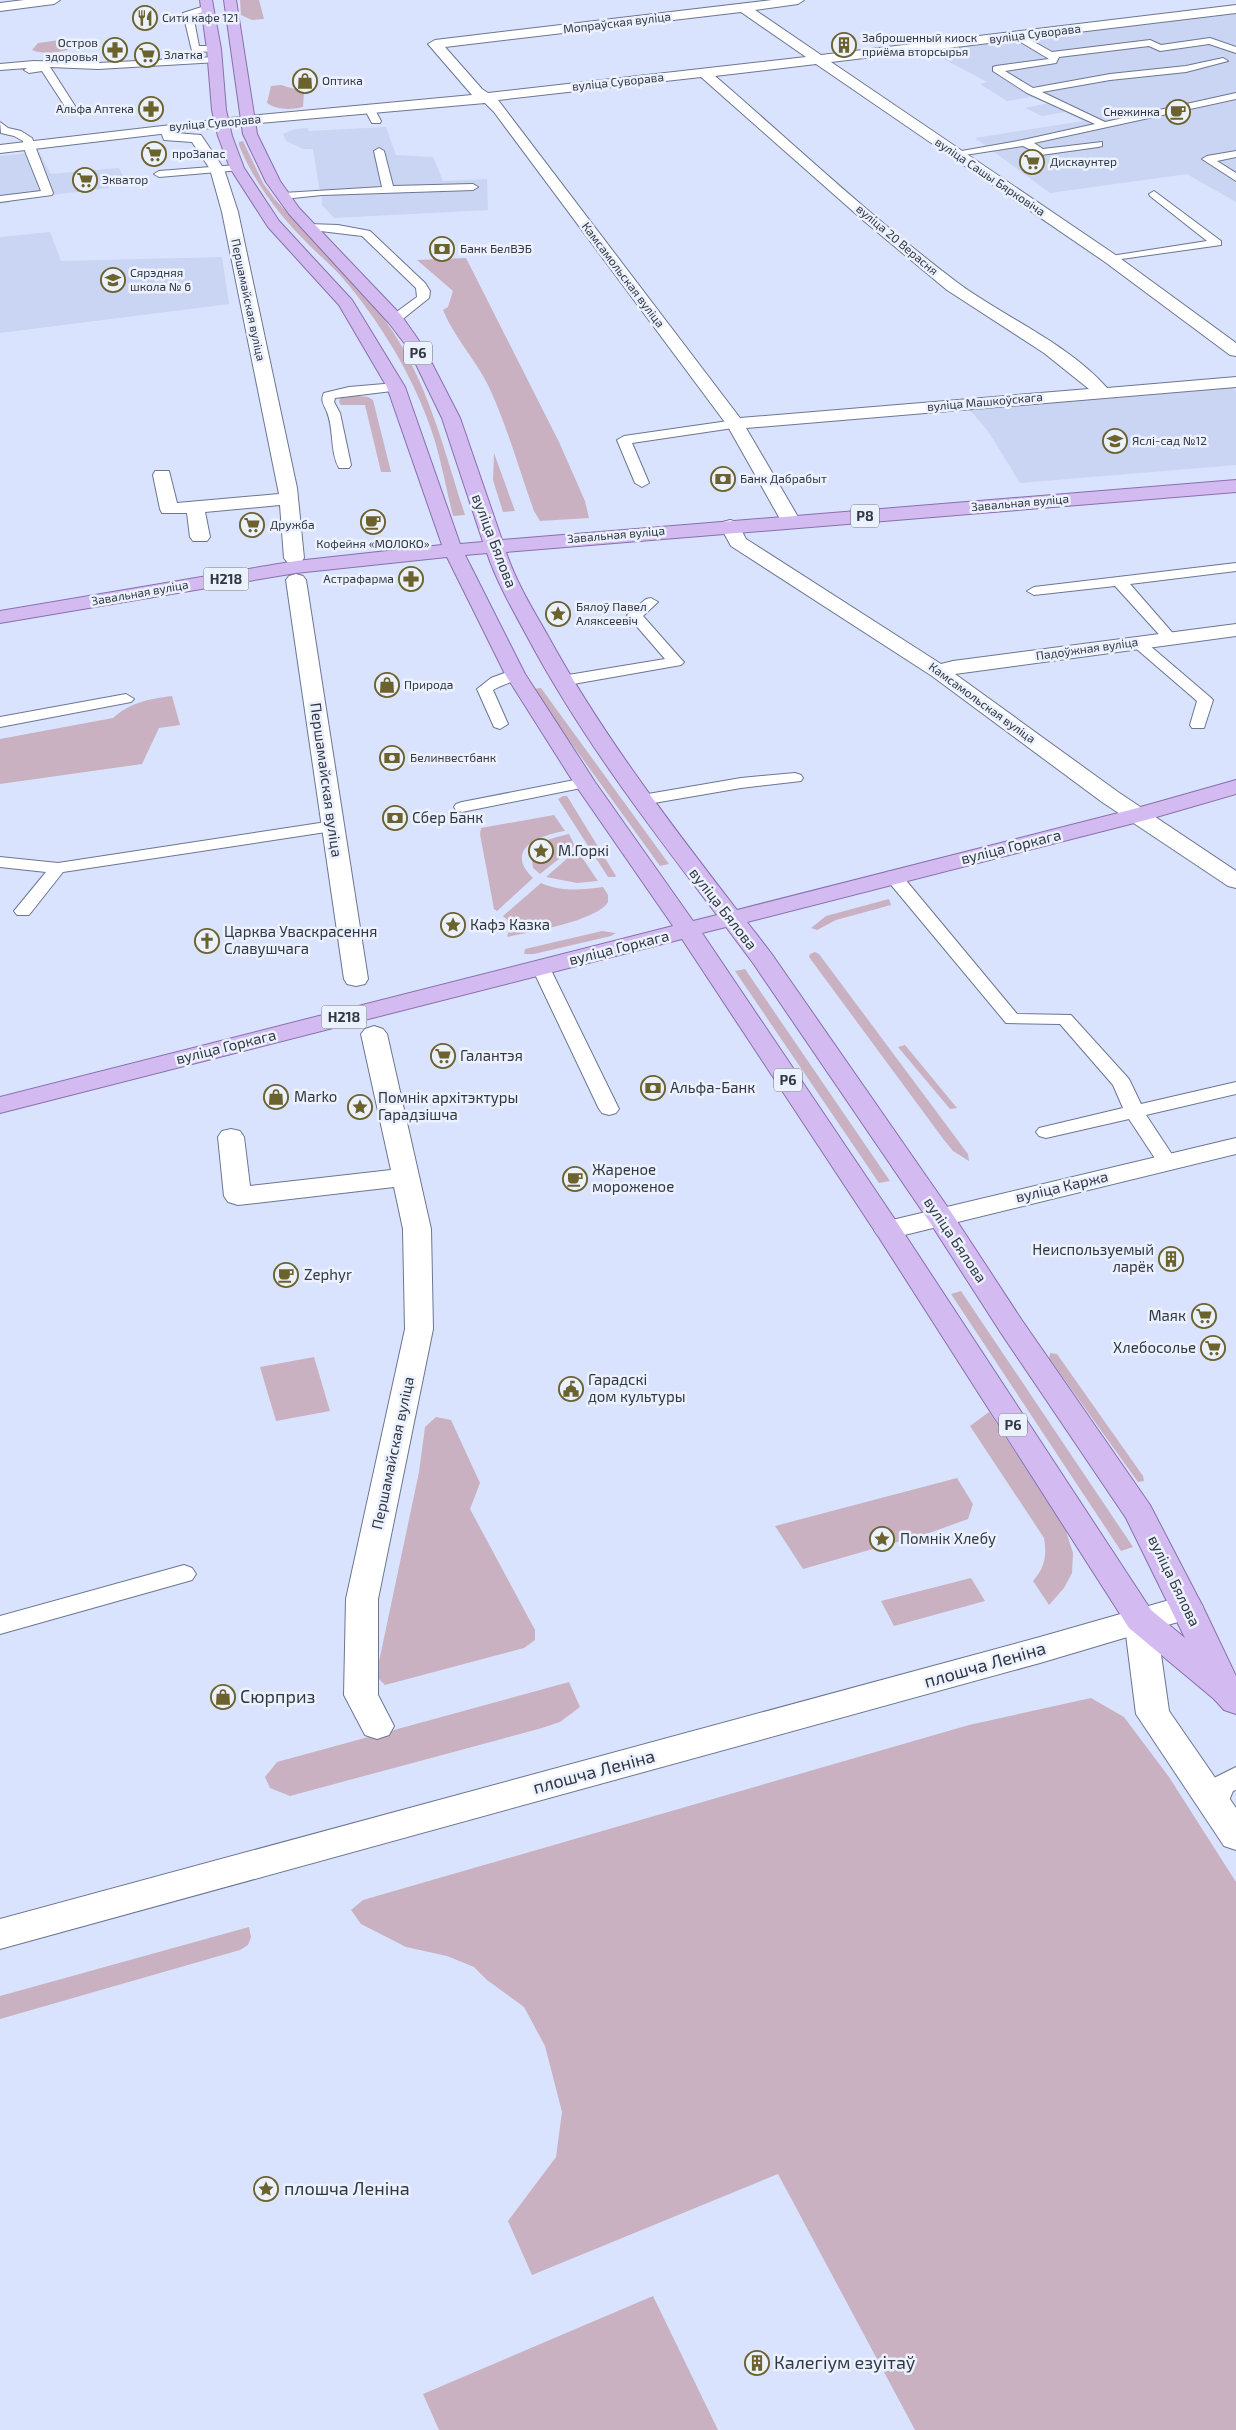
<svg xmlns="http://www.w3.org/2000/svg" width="1236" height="2430" viewBox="0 0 1236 2430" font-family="'Exo 2',sans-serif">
	<rect width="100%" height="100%" fill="#dae3fd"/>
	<path fill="#cad4f3" d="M 1236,11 L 1236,202 L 1187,174 L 1050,193 L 975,138 L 1083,121 L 1065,112 L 1042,116 L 1025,108 L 1048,103 L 1031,97 L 1007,101 L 980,84 L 987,82 L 925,49 Z
		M 386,127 L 396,155 L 433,157 L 443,181 L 487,179 L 488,210 L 334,218 L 322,205 L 322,192 L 319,187 L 313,149 L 303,149 L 286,141 L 283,134 L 295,129 L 308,128 L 309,131 Z
		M 39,152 L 51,174 L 119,168 L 124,178 L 106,180 L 109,188 L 11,200 L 9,203 L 0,204 L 0,156 Z
		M 50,232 L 61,261 L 222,257 L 229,304 L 0,333 L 0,237 Z
		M 1233,388 L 1236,391 L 1236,465 L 1020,483 L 988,431 L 970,410 Z"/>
	<path fill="#c9b1c1" d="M 240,0 L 259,0 L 264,19 L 252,20 L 241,15 Z
		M 60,40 L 70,40 L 83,44 C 71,51 45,56 32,50 L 38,43 Z
		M 281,85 L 304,92 L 303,107 C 291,110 277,110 267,103 L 271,86 Z
		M 243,141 L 263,183 L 274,198 C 307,236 345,270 377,310 C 425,369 442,444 465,515 L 453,516 C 446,488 441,459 432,432 C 413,375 379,320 340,275 C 331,265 320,256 310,246 C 280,216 255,185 239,145 L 239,142 Z
		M 466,258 L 559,442 L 585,501 L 589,518 L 540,521 L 534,511 C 519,470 507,425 488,385 C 475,359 454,337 443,310 L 448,307 L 453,291 L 417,260 Z
		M 349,395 L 368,397 L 373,400 L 391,472 L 381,472 L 365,405 L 341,405 L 339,402 L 340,398 Z
		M 494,453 L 515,511 L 503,512 L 493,480 Z
		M 541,688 L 669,864 L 660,866 L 532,689 Z
		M 172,696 L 180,725 L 159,728 L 142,764 L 0,784 L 0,739 L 113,718 C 131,702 149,699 172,696 Z
		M 563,796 L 567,796 L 616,876 L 615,877 L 608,877 L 558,799 Z
		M 554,815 L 565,831 C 540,835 503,849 533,878 L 497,911 L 494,909 L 480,834 L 481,828 Z
		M 569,834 L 575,846 L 540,874 L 533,868 C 528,843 548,839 569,834 Z
		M 577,850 L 598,881 L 577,883 L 546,877 Z
		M 541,883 C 561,892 581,890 603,887 L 608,895 L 608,902 C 597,921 530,932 507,937 L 511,923 L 503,916 Z
		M 889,899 L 891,905 L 836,920 L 817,930 L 811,928 L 826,916 Z
		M 602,931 L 616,933 L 611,936 L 534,954 L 524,954 L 525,949 Z
		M 815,952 L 819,954 L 968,1154 L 969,1161 L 953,1151 L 944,1140 L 809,957 L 810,954 Z
		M 745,969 L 890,1181 L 879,1183 L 735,971 Z
		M 905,1045 L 957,1108 L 950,1109 L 898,1047 Z
		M 961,1291 L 1133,1547 L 1121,1551 L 951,1294 Z
		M 1050,1353 L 1057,1354 L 1143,1476 L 1144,1481 L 1138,1482 L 1049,1358 Z
		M 314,1357 L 330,1411 L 276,1421 L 260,1367 Z
		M 989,1412 L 1066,1531 L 1073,1553 L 1072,1573 L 1064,1588 L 1049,1605 L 1033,1581 C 1045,1567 1047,1556 1044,1538 L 970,1426 Z
		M 436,1417 L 451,1420 L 480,1483 L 470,1509 L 535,1630 L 535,1640 L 524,1648 L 385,1685 L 376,1676 L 419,1472 L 425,1427 Z
		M 957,1478 L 973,1504 L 968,1519 L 932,1532 L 803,1569 L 775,1526 Z
		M 971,1578 L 985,1601 L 894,1626 L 881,1601 Z
		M 569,1682 L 580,1707 L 560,1722 L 542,1728 L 290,1796 L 270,1788 L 265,1777 L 277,1762 Z
		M 1091,1698 L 1124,1717 L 1169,1777 L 1236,1882 L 1236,2430 L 915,2430 L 778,2174 L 532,2275 L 508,2221 L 556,2157 L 562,2112 L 545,2046 L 524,2007 L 487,1980 L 474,1967 L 447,1956 L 406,1947 L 361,1924 L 351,1910 L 363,1900 L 969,1725 Z
		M 249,1927 L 251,1937 L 248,1945 L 240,1950 L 0,2019 L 0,1996 Z
		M 653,2296 L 718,2430 L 439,2430 L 423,2394 Z"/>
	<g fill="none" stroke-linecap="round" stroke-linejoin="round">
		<defs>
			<path id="service" d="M 208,5 L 213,8 L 211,10 L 193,15 L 199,46 L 214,46 L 219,49 L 214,52 L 192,51 L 183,13 Z
				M 1014,34 L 1020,34 L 1052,52 L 1150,40 L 1161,45 L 1210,38 L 1236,47 L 1236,53 L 1209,44 L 1160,51 L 1149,46 L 1059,57 L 1056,63 L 1005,71 L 1033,88 L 1110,74 L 1186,66 L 1223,58 L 1228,61 L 1186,72 L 1110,80 L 1042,92 L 1105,122 L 1236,93 L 1236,99 L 1034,143 L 1043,149 L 1102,142 L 1102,146 L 1098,147 L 1041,155 L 1023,146 L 952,157 L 952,153 L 956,152 L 1023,140 L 1095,124 L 1027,93 L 993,71 L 993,67 L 996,66 L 1049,59 L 1014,38 Z
				M 215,57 L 218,58 L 218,62 L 98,69 L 50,67 L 75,106 L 70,109 L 66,108 L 42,71 L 29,73 L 24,70 L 27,68 L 0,70 L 0,64 L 34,61 L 98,63 Z
				M 370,107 L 374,108 L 381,121 L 380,123 L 372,123 L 365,110 Z
				M 0,122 L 8,128 L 21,131 L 32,138 L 53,193 L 52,195 L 0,202 L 0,196 L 41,191 L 25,151 L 23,141 L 14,136 L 1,133 Z
				M 379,148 L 384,151 L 393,186 L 473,184 L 478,187 L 473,190 L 322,195 L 283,199 L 277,196 L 283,193 L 382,187 L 374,151 Z
				M 1236,151 L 1236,157 L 1217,161 L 1236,173 L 1236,181 L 1202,159 L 1207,156 Z
				M 237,165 L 241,166 L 241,170 L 159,177 L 154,174 L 159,171 Z
				M 1154,191 L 1221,241 L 1221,245 L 1107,261 L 1107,257 L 1111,256 L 1207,241 L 1150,196 L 1149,194 Z
				M 308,224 L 338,225 L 370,231 L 425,283 L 430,291 L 429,298 L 399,322 L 391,322 L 389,319 L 391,316 L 417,297 L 416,288 L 362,236 L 304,229 L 304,225 Z
				M 396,383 L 402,387 L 400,390 L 335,398 L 334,402 L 340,413 L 351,465 L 349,468 L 339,468 C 330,452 334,429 327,412 C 324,404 320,401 324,393 L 349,387 Z
				M 735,420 L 742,424 L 740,427 L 632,443 L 649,483 L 642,487 L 635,483 L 617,440 L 624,436 Z
				M 1236,563 L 1236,571 L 1130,584 L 1177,638 L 1170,642 L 1165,641 L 1115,586 L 1034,595 L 1027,591 L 1034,587 Z
				M 651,598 L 658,602 L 643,616 L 681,659 L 684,662 L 681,665 L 562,686 L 557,684 L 554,681 L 557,678 L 562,676 L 665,659 L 627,615 L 646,599 Z
				M 1137,638 L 1142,639 L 1210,697 L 1213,700 L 1204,728 L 1192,728 L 1190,725 L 1197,701 L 1132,645 L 1130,642 Z
				M 515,669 L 523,674 C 517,682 502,684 493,690 L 508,724 L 500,729 L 494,727 L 477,689 L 491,678 Z
				M 126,694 L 134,699 L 131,702 L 0,727 L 0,717 Z
				M 795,773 L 801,775 L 803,778 L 801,781 L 741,788 L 642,805 L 636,803 L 634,800 L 636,797 L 642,795 L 741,778 Z
				M 585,778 L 591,780 L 593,783 L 591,786 L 462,812 L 456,810 L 454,807 L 456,804 L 462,802 Z
				M 333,821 L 339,822 L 341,826 L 339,830 L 63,872 L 29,915 L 17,915 L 14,911 L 46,872 L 0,867 L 0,857 L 58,863 Z
				M 893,871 L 899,872 L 1017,1014 L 1071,1015 L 1129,1079 L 1141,1104 L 1236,1082 L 1236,1094 L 1146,1115 L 1177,1162 L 1174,1166 L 1167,1168 L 1160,1166 L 1129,1119 L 1046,1138 L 1039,1136 L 1036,1132 L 1039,1128 L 1123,1108 L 1113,1085 L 1060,1024 L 1006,1023 L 887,880 L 884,876 L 887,872 Z
				M 541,963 L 547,964 L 550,968 L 619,1109 L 616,1113 L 609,1115 L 602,1113 L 599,1109 L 532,968 L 535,964 Z
				M 184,1565 L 192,1568 L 196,1574 L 192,1580 L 0,1634 L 0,1616 Z
				M 1236,1767 L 1236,1790 L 1233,1791 L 1224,1812 L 1215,1815 L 1206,1812 L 1202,1805 L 1214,1778 Z"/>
			<path id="pedestrian" d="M 168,128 L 173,129 L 175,133 L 201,135 L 224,169 L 238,212 L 297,488 L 304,558 L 301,562 L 294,564 L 287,562 L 284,558 L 280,505 L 205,512 L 210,537 L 207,541 L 193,541 L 190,537 L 187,513 L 162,513 L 160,509 L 153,475 L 155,471 L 169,471 L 177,503 L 279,494 L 222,212 L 210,169 L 192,142 L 164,140 L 161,132 Z
				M 296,574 L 303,576 L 306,580 L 368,979 L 365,984 L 356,986 L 347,984 L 344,979 L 286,580 L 289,576 Z
				M 374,1026 L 383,1029 L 387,1034 L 431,1229 L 433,1329 L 378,1599 L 378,1695 L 394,1726 L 389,1735 L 377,1739 L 365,1735 L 344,1695 L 346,1599 L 405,1329 L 403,1229 L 394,1187 L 238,1205 L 228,1202 L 224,1196 L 218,1137 L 222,1131 L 231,1129 L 240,1131 L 244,1137 L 250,1186 L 391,1170 L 361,1034 L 365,1029 Z"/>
			<path id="minor" d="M 772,0 L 804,0 L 798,4 L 755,10 L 821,55 L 1236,5 L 1236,13 L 831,62 L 1117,256 L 1236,343 L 1236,356 L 1230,355 L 1105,262 L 816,64 L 715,76 C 795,145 873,219 958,283 C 1004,317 1069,344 1107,388 L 1236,377 L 1236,387 L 746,428 L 801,522 L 798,526 L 784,526 L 727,425 L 494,112 L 485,103 L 248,124 L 241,120 L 248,116 L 472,95 L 428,44 L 435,40 ZM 741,12 L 806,57 L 488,93 L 482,89 L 445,47 ZM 701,77 L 864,221 L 947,290 L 1044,353 L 1089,389 L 740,418 L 498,100 Z
				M 730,520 L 737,522 L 746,539 L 941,664 L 953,661 L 1236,624 L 1236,636 L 955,674 L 1118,792 L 1236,871 L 1236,888 L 1228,886 L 1102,802 L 932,676 L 731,546 L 720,526 L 723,522 Z
				M 1236,1138 L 1236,1154 L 888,1239 L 878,1236 L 874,1230 L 878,1224 L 888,1221 Z
				M 1187,1595 L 1198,1598 L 1203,1607 L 1198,1616 L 1040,1663 L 0,1949 L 0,1919 L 1040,1637 Z"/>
			<path id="tertiary" d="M 24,0 L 60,0 L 54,4 L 0,11 L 0,3 Z
				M 248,116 L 255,120 L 253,123 L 0,153 L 0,145 Z
				M 1140,1607 L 1151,1610 L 1156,1619 L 1169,1711 L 1236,1808 L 1236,1850 L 1224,1846 L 1136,1714 L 1124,1619 L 1129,1610 Z"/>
			<path id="primary" d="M 200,0 L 212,0 L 221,49 L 226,110 L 232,136 L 244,168 L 279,221 L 352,300 L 405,387 L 460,544 L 483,542 L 442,418 L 408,348 L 389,323 L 289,214 L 266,182 L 243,134 L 224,0 L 236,0 L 257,134 L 280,181 L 299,208 L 401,315 L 424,348 L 460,418 L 502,540 L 1236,480 L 1236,492 L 506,552 C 516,582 532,608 548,636 C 601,733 669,822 737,910 L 1130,810 L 1236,780 L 1236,794 L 1146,820 L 747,922 L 771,953 L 951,1212 L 1021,1319 L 1150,1505 L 1203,1607 L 1236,1676 L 1236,1714 L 1224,1710 L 1214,1699 L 1129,1628 L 878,1236 L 682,939 L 0,1113 L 0,1097 L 673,926 L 574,783 L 505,674 L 447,557 L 296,573 L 0,623 L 0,611 L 296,561 L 442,545 L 387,387 L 339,305 L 268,227 L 230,168 L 218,136 L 212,110 L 207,49 ZM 487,553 C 497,583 513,610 528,638 C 581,737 649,826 717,915 L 693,921 L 595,782 L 525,674 L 465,555 ZM 726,927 L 753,963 L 931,1224 L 1001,1333 L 1126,1518 L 1185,1638 L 1151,1610 L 898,1224 L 702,933 Z"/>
		</defs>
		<use href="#service" stroke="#6c7692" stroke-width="2"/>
		<use href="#pedestrian" stroke="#6c7692" stroke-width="2"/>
		<use href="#minor" stroke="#6c7692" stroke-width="2"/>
		<use href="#tertiary" stroke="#6c7692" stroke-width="2"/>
		<use href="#primary" stroke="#886fae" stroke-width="2"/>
		<use href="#service" fill="#fff" fill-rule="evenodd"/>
		<use href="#pedestrian" fill="#fff" fill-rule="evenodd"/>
		<use href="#minor" fill="#fff" fill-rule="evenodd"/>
		<use href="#tertiary" fill="#fff" fill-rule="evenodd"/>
		<use href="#primary" fill="#d3bbf1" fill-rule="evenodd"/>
	</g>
	<defs>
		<symbol id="restaurant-ring" viewBox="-11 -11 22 22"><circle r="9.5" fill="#ecf1fe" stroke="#6b622e" stroke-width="1.5"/><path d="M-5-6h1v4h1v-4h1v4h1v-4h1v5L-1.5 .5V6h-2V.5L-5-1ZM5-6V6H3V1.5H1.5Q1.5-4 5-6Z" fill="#6b622e"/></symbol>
		<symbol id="building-ring" viewBox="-11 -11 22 22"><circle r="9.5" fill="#ecf1fe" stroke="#6b622e" stroke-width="1.5"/><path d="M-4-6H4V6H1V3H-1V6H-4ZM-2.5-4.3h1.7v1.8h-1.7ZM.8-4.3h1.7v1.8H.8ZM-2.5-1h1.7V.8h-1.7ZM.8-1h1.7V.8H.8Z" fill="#6b622e"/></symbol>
		<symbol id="pharmacy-ring" viewBox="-11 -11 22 22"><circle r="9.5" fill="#ecf1fe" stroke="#6b622e" stroke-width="1.5"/><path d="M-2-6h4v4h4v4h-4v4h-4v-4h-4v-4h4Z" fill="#6b622e"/></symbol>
		<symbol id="supermarket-ring" viewBox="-11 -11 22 22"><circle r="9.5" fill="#ecf1fe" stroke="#6b622e" stroke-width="1.5"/><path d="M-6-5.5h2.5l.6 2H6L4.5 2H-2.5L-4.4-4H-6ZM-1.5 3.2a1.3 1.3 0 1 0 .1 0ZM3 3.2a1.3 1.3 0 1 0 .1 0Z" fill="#6b622e"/></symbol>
		<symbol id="shop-ring" viewBox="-11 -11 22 22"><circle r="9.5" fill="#ecf1fe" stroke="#6b622e" stroke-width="1.5"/><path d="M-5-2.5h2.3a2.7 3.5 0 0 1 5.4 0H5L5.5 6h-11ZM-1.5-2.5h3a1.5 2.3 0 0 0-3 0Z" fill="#6b622e"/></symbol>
		<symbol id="cafe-ring" viewBox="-11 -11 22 22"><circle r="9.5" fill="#ecf1fe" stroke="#6b622e" stroke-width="1.5"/><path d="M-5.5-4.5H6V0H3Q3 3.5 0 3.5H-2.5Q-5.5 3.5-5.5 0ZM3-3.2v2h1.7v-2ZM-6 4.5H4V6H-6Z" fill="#6b622e"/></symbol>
		<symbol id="bank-ring" viewBox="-11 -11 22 22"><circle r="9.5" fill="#ecf1fe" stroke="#6b622e" stroke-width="1.5"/><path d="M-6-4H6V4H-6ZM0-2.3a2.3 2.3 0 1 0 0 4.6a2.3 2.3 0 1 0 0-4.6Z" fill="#6b622e"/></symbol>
		<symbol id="school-ring" viewBox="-11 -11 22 22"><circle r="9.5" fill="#ecf1fe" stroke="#6b622e" stroke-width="1.5"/><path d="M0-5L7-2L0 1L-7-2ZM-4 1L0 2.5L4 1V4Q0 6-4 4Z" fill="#6b622e"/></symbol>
		<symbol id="sight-ring" viewBox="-11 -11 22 22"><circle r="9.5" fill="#ecf1fe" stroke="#6b622e" stroke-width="1.5"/><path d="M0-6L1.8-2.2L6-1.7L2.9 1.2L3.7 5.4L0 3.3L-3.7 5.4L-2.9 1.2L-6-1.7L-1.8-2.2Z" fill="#6b622e"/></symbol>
		<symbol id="church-ring" viewBox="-11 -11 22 22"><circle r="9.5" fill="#ecf1fe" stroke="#6b622e" stroke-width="1.5"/><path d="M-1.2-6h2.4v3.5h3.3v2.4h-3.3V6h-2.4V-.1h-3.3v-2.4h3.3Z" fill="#6b622e"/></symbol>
		<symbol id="civic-ring" viewBox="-11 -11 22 22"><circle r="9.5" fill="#ecf1fe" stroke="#6b622e" stroke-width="1.5"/><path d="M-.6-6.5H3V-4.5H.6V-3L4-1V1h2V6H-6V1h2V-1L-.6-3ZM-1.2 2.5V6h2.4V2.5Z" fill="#6b622e"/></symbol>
	</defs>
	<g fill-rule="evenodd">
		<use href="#restaurant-ring" x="131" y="4" width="28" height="28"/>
		<use href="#building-ring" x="830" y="31" width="28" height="28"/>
		<use href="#pharmacy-ring" x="101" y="36" width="28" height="28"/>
		<use href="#supermarket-ring" x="133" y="41" width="28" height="28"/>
		<use href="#shop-ring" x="291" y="67" width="28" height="28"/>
		<use href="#pharmacy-ring" x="137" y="95" width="28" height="28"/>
		<use href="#cafe-ring" x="1164" y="98" width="28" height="28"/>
		<use href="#supermarket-ring" x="140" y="140" width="28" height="28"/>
		<use href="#supermarket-ring" x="1018" y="148" width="28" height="28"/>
		<use href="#supermarket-ring" x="71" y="166" width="28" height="28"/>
		<use href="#bank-ring" x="428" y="235" width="28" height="28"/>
		<use href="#school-ring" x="99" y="266" width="28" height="28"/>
		<use href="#school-ring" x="1101" y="427" width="28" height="28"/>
		<use href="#bank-ring" x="709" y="465" width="28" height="28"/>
		<use href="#cafe-ring" x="359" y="508" width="28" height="28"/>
		<use href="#supermarket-ring" x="238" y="511" width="28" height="28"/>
		<use href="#pharmacy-ring" x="397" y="565" width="28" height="28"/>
		<use href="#sight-ring" x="544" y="600" width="28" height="28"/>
		<use href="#shop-ring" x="373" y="671" width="28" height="28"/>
		<use href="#bank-ring" x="378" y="744" width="28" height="28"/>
		<use href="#bank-ring" x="381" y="804" width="28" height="28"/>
		<use href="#sight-ring" x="527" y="837" width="28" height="28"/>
		<use href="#sight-ring" x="439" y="911" width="28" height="28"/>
		<use href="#church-ring" x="193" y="927" width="28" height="28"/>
		<use href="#supermarket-ring" x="429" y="1042" width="28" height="28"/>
		<use href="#bank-ring" x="639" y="1074" width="28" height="28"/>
		<use href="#shop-ring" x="262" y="1083" width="28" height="28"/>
		<use href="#sight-ring" x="346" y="1093" width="28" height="28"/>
		<use href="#cafe-ring" x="561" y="1165" width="28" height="28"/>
		<use href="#building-ring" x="1157" y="1245" width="28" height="28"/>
		<use href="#cafe-ring" x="272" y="1261" width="28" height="28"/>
		<use href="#supermarket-ring" x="1190" y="1302" width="28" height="28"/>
		<use href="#supermarket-ring" x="1199" y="1334" width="28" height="28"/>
		<use href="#civic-ring" x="557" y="1375" width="28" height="28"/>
		<use href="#sight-ring" x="868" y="1525" width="28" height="28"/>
		<use href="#shop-ring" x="209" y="1683" width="28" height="28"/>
		<use href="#sight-ring" x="252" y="2175" width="28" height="28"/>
		<use href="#building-ring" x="743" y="2349" width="28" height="28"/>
	</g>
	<g text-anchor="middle" stroke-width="5" stroke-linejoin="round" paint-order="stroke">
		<g font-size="12" fill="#333744" stroke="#ecf1fe" text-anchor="start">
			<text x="162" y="22">Сити кафе 121</text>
			<text x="862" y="42">Заброшенный киоск<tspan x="862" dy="14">приёма вторсырья</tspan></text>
			<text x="98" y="47" text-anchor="end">Остров<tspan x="98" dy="14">здоровья</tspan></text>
			<text x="164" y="59">Златка</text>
			<text x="322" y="85">Оптика</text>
			<text x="134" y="113" text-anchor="end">Альфа Аптека</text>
			<text x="1160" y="116" text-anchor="end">Снежинка</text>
			<text x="172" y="158">проЗапас</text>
			<text x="1050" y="166">Дискаунтер</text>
			<text x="102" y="184">Экватор</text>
			<text x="460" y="253">Банк БелВЭБ</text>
			<text x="130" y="277">Сярэдняя<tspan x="130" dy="14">школа № 6</tspan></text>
			<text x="1132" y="445">Яслі-сад №12</text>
			<text x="740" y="483">Банк Дабрабыт</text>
			<text x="270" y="529">Дружба</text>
			<text x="373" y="548" text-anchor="middle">Кофейня «МОЛОКО»</text>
			<text x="394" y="583" text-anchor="end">Астрафарма</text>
			<text x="576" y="611">Бялоў Павел<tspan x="576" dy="14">Аляксеевіч</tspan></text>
			<text x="404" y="689">Природа</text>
			<text x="410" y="762">Белинвестбанк</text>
		</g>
		<g font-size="12" fill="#333744" stroke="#ecf1fe">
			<text transform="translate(617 23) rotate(-7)" y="4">Мопраўская вуліца</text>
			<text transform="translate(1035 34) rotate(-7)" y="4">вуліца Суворава</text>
			<text transform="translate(618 82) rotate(-6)" y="4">вуліца Суворава</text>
			<text transform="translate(215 123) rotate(-5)" y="4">вуліца Суворава</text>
			<text transform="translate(990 177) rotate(34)" y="4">вуліца Сашы Бярковіча</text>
			<text transform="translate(897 240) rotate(40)" y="4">вуліца 20 Верасня</text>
			<text transform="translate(623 275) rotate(53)" y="4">Камсамольская вуліца</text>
			<text transform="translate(248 300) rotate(78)" y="4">Першамайская вуліца</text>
			<text transform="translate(985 402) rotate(-5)" y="4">вуліца Машкоўскага</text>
			<text transform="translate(1020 503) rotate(-5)" y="4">Завальная вуліца</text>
			<text transform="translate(616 535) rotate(-5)" y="4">Завальная вуліца</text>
			<text transform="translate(140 593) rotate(-10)" y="4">Завальная вуліца</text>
			<text transform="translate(1087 649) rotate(-8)" y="4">Падоўжная вуліца</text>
			<text transform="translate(982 703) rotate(36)" y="4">Камсамольская вуліца</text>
		</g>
		<g fill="#ecf1fe" stroke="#6a6f7c" stroke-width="1">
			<rect x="404" y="341.5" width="28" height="23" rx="4"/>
			<rect x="851" y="504.5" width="28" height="23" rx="4"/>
			<rect x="203.5" y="567.5" width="45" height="23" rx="4"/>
			<rect x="321.5" y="1005.5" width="45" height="23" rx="4"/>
			<rect x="774" y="1068.5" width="28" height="23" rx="4"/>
			<rect x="999" y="1413.5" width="28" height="23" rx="4"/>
		</g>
		<g font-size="14" font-weight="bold" fill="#333744">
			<text x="418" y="358">Р6</text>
			<text x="865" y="521">Р8</text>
			<text x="226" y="584">Н218</text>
			<text x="344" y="1022">Н218</text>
			<text x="788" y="1085">Р6</text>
			<text x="1013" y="1430">Р6</text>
		</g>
		<g font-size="15" fill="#333744" stroke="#ecf1fe">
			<text transform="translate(494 541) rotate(69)" y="5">вуліца Бялова</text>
			<text transform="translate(326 780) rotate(82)" y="5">Першамайская вуліца</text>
			<text transform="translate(1011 847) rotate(-14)" y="5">вуліца Горкага</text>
			<text transform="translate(723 909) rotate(52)" y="5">вуліца Бялова</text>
			<text transform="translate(619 948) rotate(-14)" y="5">вуліца Горкага</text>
			<text transform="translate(226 1047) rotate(-14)" y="5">вуліца Горкага</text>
			<text transform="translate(1062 1187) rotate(-13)" y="5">вуліца Каржа</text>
			<text transform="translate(955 1240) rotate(56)" y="5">вуліца Бялова</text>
			<text transform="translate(393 1453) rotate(-78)" y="5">Першамайская вуліца</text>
			<text transform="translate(1174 1581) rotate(64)" y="5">вуліца Бялова</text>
		</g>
		<g font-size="15" fill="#333744" stroke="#ecf1fe" text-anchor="start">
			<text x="412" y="823">Сбер Банк</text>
			<text x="558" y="856">М.Горкі</text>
			<text x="470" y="930">Кафэ Казка</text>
			<text x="224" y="937">Царква Уваскрасення<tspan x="224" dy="17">Славушчага</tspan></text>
			<text x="460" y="1061">Галантэя</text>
			<text x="670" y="1093">Альфа-Банк</text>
			<text x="294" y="1102">Marko</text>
			<text x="378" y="1103">Помнік архітэктуры<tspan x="378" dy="17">Гарадзішча</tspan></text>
			<text x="592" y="1175">Жареное<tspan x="592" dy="17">мороженое</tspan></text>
			<text x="1154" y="1255" text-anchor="end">Неиспользуемый<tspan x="1154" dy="17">ларёк</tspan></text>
			<text x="304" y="1280">Zephyr</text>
			<text x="1186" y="1321" text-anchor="end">Маяк</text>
			<text x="1196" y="1353" text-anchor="end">Хлебосолье</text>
			<text x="588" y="1385">Гарадскі<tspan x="588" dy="17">дом культуры</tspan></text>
			<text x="900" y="1544">Помнік Хлебу</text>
		</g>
		<g font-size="18" fill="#333744" stroke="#ecf1fe">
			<text transform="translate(985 1665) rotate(-16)" y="6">плошча Леніна</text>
			<text transform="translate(594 1772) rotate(-15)" y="6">плошча Леніна</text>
		</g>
		<g font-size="18" fill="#333744" stroke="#ecf1fe" text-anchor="start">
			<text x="240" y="1703">Сюрприз</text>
			<text x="284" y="2195">плошча Леніна</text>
			<text x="774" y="2369">Калегіум езуітаў</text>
		</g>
	</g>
</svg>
